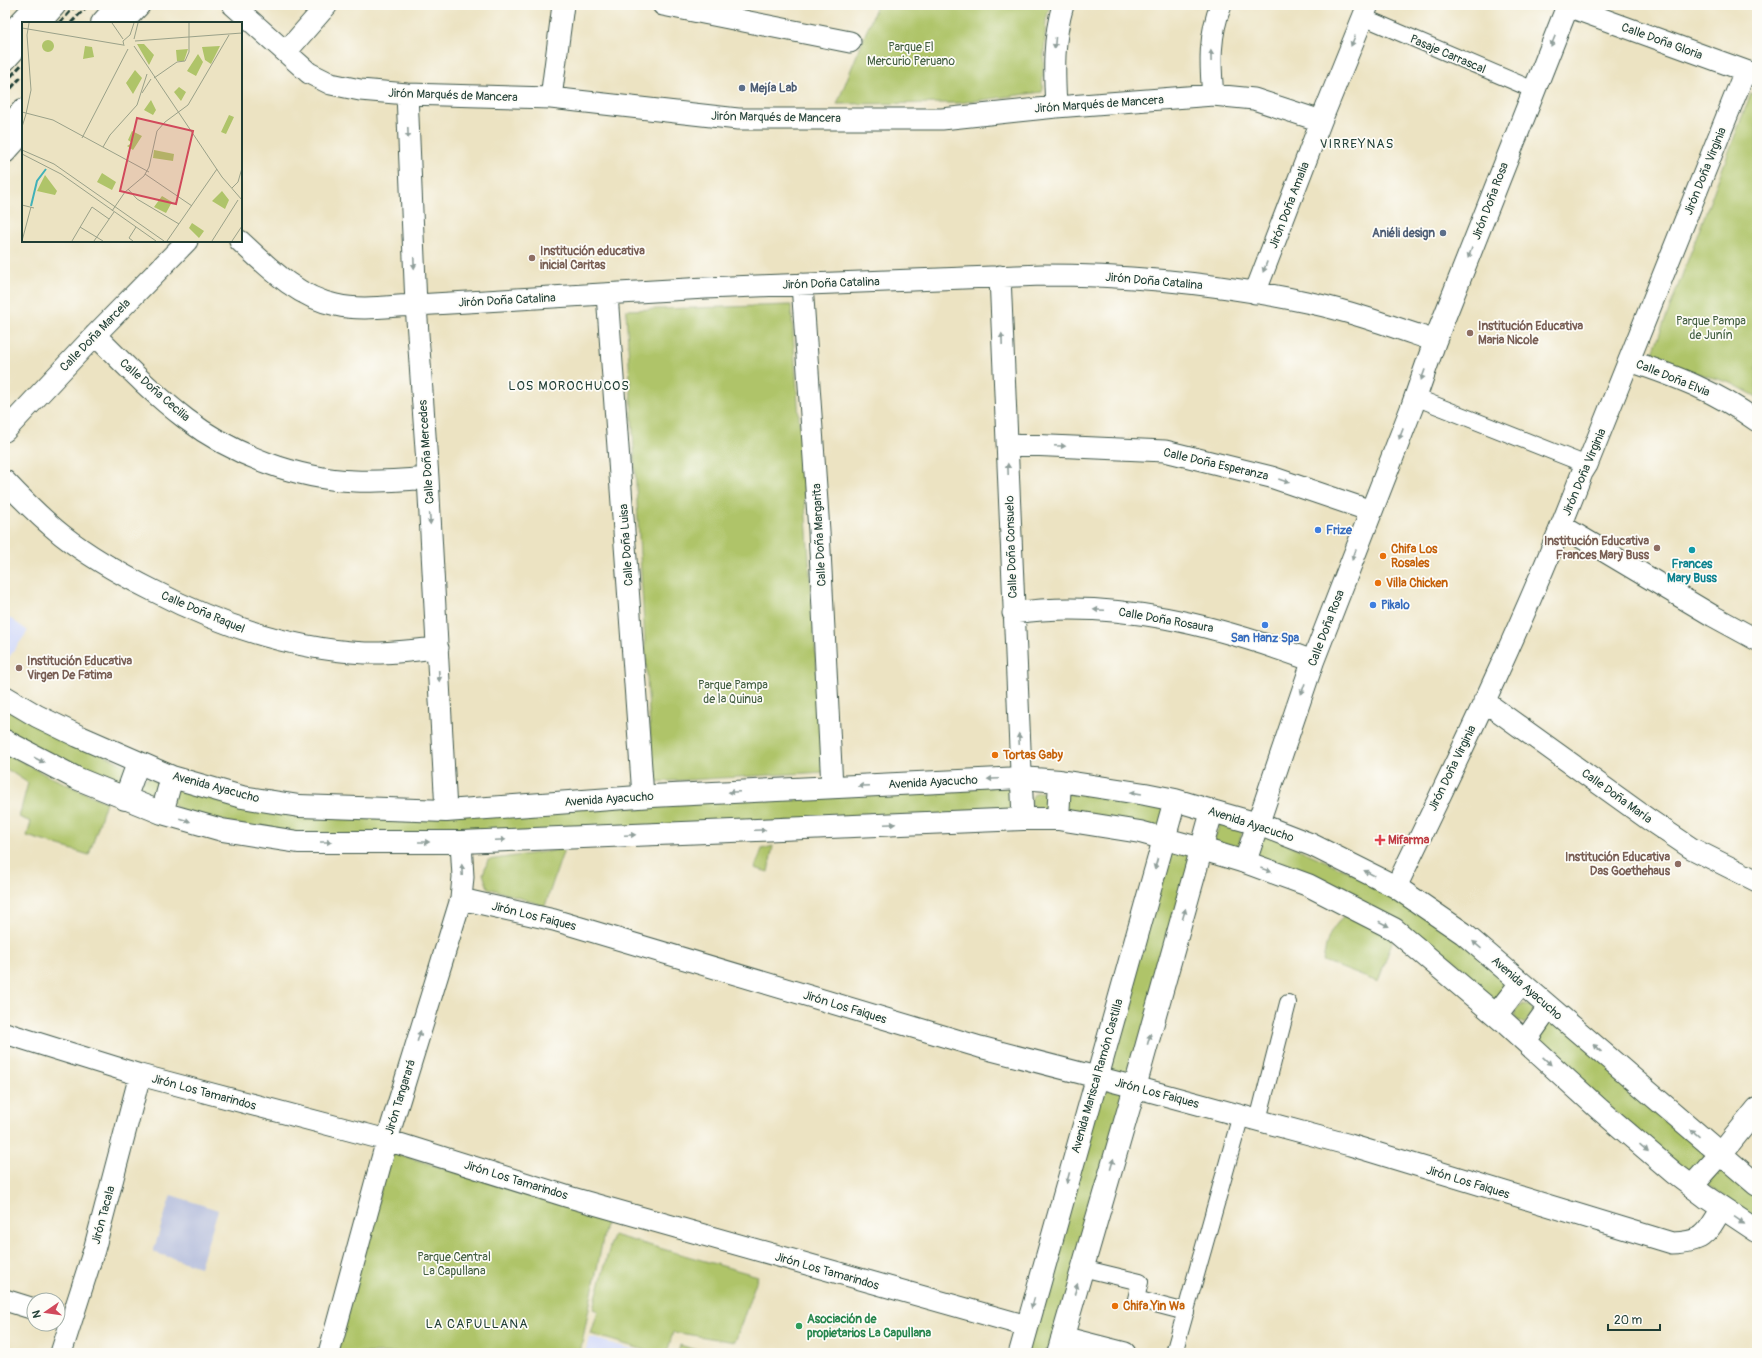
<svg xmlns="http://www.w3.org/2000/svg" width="1762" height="1358" viewBox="0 0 1762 1358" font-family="Pangolin,sans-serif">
	<rect width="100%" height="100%" fill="#fdfcf7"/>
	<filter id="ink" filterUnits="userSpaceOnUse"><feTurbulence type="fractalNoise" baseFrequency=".025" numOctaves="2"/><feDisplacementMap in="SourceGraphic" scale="8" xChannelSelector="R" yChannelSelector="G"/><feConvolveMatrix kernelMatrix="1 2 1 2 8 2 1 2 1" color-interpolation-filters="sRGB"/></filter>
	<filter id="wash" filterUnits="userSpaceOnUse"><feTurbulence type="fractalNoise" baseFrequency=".012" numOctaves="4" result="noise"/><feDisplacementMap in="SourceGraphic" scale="16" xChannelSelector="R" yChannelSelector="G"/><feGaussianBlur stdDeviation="0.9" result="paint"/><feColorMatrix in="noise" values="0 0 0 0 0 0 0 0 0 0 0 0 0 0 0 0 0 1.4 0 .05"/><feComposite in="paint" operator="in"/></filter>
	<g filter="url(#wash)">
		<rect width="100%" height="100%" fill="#ece3c2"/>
		<path fill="#d1d9f9" d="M 6,615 L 28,631 L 5,663 L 5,616 Z
			M 589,1337 L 646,1353 L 585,1353 Z"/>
		<path fill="#bbc3de" d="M 171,1195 L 218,1210 L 200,1267 L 153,1252 Z"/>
		<path fill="#afc469" stroke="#67804e" d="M 877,5 L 1050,5 L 1046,20 L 1042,92 L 959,103 L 837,104 Z
			M 1751,93 L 1757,96 L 1757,397 L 1731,383 L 1650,360 Z
			M 791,305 L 824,772 L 653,782 L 626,310 Z
			M 5,703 L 128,767 L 120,790 L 5,733 Z
			M 5,752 L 44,774 L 106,802 L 89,855 L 27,836 L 31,822 L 19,817 L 28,783 L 5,768 Z
			M 148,778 L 151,778 L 160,784 L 161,792 L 153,799 L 139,792 L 142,781 Z
			M 1019,781 L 1016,812 L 455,836 L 283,835 L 183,811 L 172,804 L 175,786 L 297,809 Z
			M 1060,781 L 1174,802 L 1164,841 L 1058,821 Z
			M1031 801a9 9 0 1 1 18 0a9 9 0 1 1-18 0Z
			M 1220,822 L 1243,830 L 1237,850 L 1214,842 Z
			M 1263,833 L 1394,892 L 1515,982 L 1497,1005 L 1455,961 L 1403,926 L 1255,860 Z
			M 1166,844 L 1196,853 L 1133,1082 L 1103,1073 Z
			M 773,846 L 768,872 L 755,868 L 762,849 Z
			M 564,849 L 545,906 L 488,888 L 483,874 L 488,860 Z
			M 1347,914 L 1393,939 L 1378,982 L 1323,961 C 1327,939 1329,929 1347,914 Z
			M 1524,1004 L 1530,1006 L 1534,1012 L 1524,1024 L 1516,1019 C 1513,1012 1516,1006 1524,1004 Z
			M 1551,1014 L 1701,1145 L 1708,1162 L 1693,1170 L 1684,1169 L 1530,1042 Z
			M 1100,1083 L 1129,1089 L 1053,1353 L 1025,1353 Z
			M 391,1152 L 607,1219 L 580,1353 L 337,1353 Z
			M 1717,1162 L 1757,1195 L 1757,1220 L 1697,1177 Z
			M 613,1235 L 758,1276 L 735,1342 L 673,1332 L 667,1353 L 654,1353 L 591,1334 L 598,1311 L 593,1309 Z
			M 680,1345 L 706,1353 L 678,1353 Z"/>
	</g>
	<g filter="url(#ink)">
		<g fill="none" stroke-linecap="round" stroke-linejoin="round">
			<defs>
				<path id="pedestrian" d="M 1363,17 L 1534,90
					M 1415,397 L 1587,465
					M 1258,1120 L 1288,1003
					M 1082,1268 L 1140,1282 L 1136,1299 L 1186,1312
					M 1174,1353 L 1241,1115"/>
				<path id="minor" d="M 233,5 L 309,73 L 331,84 L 360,90 L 407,94 L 551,98 L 738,119 L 942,119 L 1056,107 L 1213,95 L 1254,99 L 1321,121
					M 663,5 L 850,42
					M 1567,6 L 1757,75
					M 286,52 L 327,5
					M 407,94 L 416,305 L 428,478 L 446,811
					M 1213,95 C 1210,64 1209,35 1221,5
					M 551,98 L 563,5
					M 1056,107 C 1054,71 1053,39 1063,5
					M 240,241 C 268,267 297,297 336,305 C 361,311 390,306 416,305 L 705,288 L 1042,275 C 1132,275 1223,284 1311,303 C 1353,312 1394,327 1435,341
					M 1000,276 L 1023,819
					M 802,284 L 819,531 L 832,787
					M 1255,293 L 1321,121 L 1368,5
					M 607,294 L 643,796
					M 95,335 C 124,364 153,394 186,419 C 233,455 297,479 355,481 C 379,482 404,480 428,478
					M 1630,361 C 1678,377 1715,391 1757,421
					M 5,431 L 95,335 L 187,241
					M 1007,444 L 1165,451 L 1271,477 L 1371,511
					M 5,481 C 23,500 41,518 62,535 C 90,557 120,574 152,590 C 219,625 290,649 365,653 C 389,654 414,650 438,648
					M 1562,526 L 1713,616 L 1757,640
					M 1013,613 C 1115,598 1218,626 1313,661
					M 1484,701 L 1648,819 L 1691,848 L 1757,881
					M 1396,887 C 1462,751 1528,614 1582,473 L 1587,465 L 1745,71
					M 461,899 L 554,920 L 980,1047 L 1135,1087 L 1350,1145 L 1672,1243 C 1704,1242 1706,1235 1722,1208
					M 5,1033 L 140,1075 L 387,1140 L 569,1197 L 1027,1326
					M 5,1300 L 34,1309
					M 1062,1337 L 1125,1353
					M 61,1353 L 94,1250 L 140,1075
					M 329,1353 L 387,1140 L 461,899 L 463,877 L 461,842"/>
				<path id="tertiary" d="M 1245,862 L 1313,661 L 1412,407 L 1435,341 L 1568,5
					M 1692,1186 L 1720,1155 L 1757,1109"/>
				<path id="secondary" d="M 122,23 L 139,5
					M 5,39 L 37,5
					M 5,152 L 23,132
					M 5,697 L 37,716 L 78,736 L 172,777 L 242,797 L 299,806 L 446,811 L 652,796 L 1021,778 L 1060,781 L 1145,794 L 1175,800 L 1212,811 L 1258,824 L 1312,845 L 1396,887 L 1463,933 L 1757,1185
					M 5,741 L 76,778 L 162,813 L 222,830 L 298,842 L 461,842 L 1023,819 L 1058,819 L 1140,832 L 1202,849 L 1245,862 L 1308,885 L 1394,929 L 1504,1022 L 1598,1108 L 1674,1173 L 1706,1197 L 1757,1231
					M 125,799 L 138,763
					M 162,813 L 172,777
					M 1058,819 L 1060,781
					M 1496,1015 L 1521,983
					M 1525,1041 L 1549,1007
					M 1020,1353 L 1175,800
					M 1058,1353 L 1135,1087 L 1212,811"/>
				<path id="primary" d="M 39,23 L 55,5
					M 102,23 L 118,5
					M 5,60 L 23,40
					M 5,130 L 23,110"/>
			</defs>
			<use href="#pedestrian" stroke="#3e5649" stroke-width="18"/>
			<use href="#minor" stroke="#3e5649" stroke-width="23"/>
			<use href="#tertiary" stroke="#3e5649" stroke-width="24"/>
			<use href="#secondary" stroke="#3e5649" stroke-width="24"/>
			<use href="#primary" stroke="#3e5649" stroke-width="24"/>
			<use href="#pedestrian" stroke="#fff" stroke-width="16"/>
			<use href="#minor" stroke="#fff" stroke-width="21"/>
			<use href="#tertiary" stroke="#fff" stroke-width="22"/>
			<use href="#secondary" stroke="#fff" stroke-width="22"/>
			<use href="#primary" stroke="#fff" stroke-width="22"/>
			<path stroke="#1f3d34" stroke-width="3" stroke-dasharray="6 3" stroke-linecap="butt" d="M 60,23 L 76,5
				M 71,23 L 88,5
				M 5,83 L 23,63
				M 5,95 L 23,75"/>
		</g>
		<defs><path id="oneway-solid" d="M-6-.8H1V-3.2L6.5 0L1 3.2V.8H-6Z"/></defs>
		<g fill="#8f9e9a">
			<use href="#oneway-solid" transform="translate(1353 41) rotate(112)"/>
			<use href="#oneway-solid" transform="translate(1553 41) rotate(112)"/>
			<use href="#oneway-solid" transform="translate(1055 43) rotate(95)"/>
			<use href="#oneway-solid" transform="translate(1211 56) rotate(-91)"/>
			<use href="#oneway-solid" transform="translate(408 133) rotate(88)"/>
			<use href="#oneway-solid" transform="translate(1470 253) rotate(111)"/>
			<use href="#oneway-solid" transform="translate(414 263) rotate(88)"/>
			<use href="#oneway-solid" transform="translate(1265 267) rotate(111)"/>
			<use href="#oneway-solid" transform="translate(1002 339) rotate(-92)"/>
			<use href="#oneway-solid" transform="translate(1423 375) rotate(110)"/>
			<use href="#oneway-solid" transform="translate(1401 434) rotate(111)"/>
			<use href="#oneway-solid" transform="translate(1060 446) rotate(3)"/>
			<use href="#oneway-solid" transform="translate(1008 469) rotate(-92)"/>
			<use href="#oneway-solid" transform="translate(1284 481) rotate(19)"/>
			<use href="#oneway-solid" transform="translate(430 519) rotate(87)"/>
			<use href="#oneway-solid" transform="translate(1354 555) rotate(111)"/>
			<use href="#oneway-solid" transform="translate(1099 610) rotate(-177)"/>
			<use href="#oneway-solid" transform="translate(439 676) rotate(87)"/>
			<use href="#oneway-solid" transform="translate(1303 689) rotate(109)"/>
			<use href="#oneway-solid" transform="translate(1019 739) rotate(-93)"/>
			<use href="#oneway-solid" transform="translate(39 760) rotate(27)"/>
			<use href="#oneway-solid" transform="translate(993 779) rotate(177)"/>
			<use href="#oneway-solid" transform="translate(864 786) rotate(177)"/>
			<use href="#oneway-solid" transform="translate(734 792) rotate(177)"/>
			<use href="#oneway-solid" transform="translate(1136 793) rotate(-171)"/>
			<use href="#oneway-solid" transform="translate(185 820) rotate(17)"/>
			<use href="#oneway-solid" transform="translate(890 824) rotate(-2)"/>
			<use href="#oneway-solid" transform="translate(760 830) rotate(-2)"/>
			<use href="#oneway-solid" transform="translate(630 835) rotate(-2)"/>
			<use href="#oneway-solid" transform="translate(500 840) rotate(-2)"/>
			<use href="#oneway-solid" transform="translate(326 842)"/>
			<use href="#oneway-solid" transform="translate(424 842)"/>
			<use href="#oneway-solid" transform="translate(1156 864) rotate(106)"/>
			<use href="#oneway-solid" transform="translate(462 870) rotate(-92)"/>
			<use href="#oneway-solid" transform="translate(1266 870) rotate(20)"/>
			<use href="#oneway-solid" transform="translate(1369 873) rotate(-153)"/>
			<use href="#oneway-solid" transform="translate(1184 914) rotate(-74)"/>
			<use href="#oneway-solid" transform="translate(1384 924) rotate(27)"/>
			<use href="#oneway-solid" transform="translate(1477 945) rotate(-139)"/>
			<use href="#oneway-solid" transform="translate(419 1036) rotate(-73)"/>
			<use href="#oneway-solid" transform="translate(1149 1039) rotate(-74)"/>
			<use href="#oneway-solid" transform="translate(1597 1048) rotate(-139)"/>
			<use href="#oneway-solid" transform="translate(1547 1061) rotate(43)"/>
			<use href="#oneway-solid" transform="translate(1695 1133) rotate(-139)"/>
			<use href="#oneway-solid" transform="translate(1644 1148) rotate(41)"/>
			<use href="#oneway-solid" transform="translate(1112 1164) rotate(-74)"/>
			<use href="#oneway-solid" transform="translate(1068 1178) rotate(105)"/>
			<use href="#oneway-solid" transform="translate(1739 1220) rotate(34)"/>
			<use href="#oneway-solid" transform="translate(1076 1289) rotate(-74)"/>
			<use href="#oneway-solid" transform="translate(1033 1303) rotate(106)"/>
		</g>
	</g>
	<g fill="#5c6f8a" stroke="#fdfcf7" stroke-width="1.5">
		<circle cx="742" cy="88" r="4"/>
		<circle cx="1443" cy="233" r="4"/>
	</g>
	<g fill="#8d6e63" stroke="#fdfcf7" stroke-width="1.5">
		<circle cx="532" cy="258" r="4"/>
		<circle cx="1470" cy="333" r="4"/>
		<circle cx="1657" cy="548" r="4"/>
		<circle cx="19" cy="668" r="4"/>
		<circle cx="1678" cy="864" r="4"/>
	</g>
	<g fill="#3f7fe0" stroke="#fdfcf7" stroke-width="1.5">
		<circle cx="1318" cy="530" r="4"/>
		<circle cx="1373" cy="605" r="4"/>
		<circle cx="1265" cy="625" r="4"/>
	</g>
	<circle fill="#0f9aa8" stroke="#fdfcf7" stroke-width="1.5" cx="1692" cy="550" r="4"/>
	<g fill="#e8710a" stroke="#fdfcf7" stroke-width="1.5">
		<circle cx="1383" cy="556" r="4"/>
		<circle cx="1378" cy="583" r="4"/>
		<circle cx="995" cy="755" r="4"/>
		<circle cx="1115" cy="1306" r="4"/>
	</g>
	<path fill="#e0444e" stroke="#fdfcf7" stroke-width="1.5" d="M1378 834h4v4h4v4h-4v4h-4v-4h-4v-4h4z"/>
	<circle fill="#2e9e5b" stroke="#fdfcf7" stroke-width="1.5" cx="799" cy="1326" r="4"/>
	<g text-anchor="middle" stroke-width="3.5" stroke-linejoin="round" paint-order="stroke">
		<g font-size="12" fill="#1f3d34" stroke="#fdfcf7">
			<text transform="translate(1662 41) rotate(20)" y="4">Calle Doña Gloria</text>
			<text transform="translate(1448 54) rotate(23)" y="4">Pasaje Carrascal</text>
			<text transform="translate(453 95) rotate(2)" y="4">Jirón Marqués de Mancera</text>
			<text transform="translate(1099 104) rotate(-4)" y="4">Jirón Marqués de Mancera</text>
			<text transform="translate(776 117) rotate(1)" y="4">Jirón Marqués de Mancera</text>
			<text transform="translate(1705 171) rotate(-68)" y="4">Jirón Doña Virginia</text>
			<text transform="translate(1490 201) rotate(-69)" y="4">Jirón Doña Rosa</text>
			<text transform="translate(1289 205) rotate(-69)" y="4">Jirón Doña Amalia</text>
			<text transform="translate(1154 281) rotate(5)" y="4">Jirón Doña Catalina</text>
			<text transform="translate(831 283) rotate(-2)" y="4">Jirón Doña Catalina</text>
			<text transform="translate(507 300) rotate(-3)" y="4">Jirón Doña Catalina</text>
			<text transform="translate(95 335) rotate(-46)" y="4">Calle Doña Marcela</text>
			<text transform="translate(1673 378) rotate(22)" y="4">Calle Doña Elvia</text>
			<text transform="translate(155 390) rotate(41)" y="4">Calle Doña Cecilia</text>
			<text transform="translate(426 452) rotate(-94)" y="4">Calle Doña Mercedes</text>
			<text transform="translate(1216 464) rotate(13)" y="4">Calle Doña Esperanza</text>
			<text transform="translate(1584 472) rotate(-67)" y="4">Jirón Doña Virginia</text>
			<text transform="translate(819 535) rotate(-93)" y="4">Calle Doña Margarita</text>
			<text transform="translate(626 545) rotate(-94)" y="4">Calle Doña Luisa</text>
			<text transform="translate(1011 547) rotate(-92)" y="4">Calle Doña Consuelo</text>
			<text transform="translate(203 612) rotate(23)" y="4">Calle Doña Raquel</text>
			<text transform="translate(1166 620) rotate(10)" y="4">Calle Doña Rosaura</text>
			<text transform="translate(1326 628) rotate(-69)" y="4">Calle Doña Rosa</text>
			<text transform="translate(1452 768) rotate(-64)" y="4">Jirón Doña Virginia</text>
			<text transform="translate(933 782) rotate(-3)" y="4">Avenida Ayacucho</text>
			<text transform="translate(216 787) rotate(15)" y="4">Avenida Ayacucho</text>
			<text transform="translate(1617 796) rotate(36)" y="4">Calle Doña María</text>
			<text transform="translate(609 799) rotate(-4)" y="4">Avenida Ayacucho</text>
			<text transform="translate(1251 824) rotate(18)" y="4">Avenida Ayacucho</text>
			<text transform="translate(534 916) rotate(14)" y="4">Jirón Los Faiques</text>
			<text transform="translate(1527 988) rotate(41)" y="4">Avenida Ayacucho</text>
			<text transform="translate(845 1007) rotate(17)" y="4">Jirón Los Faiques</text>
			<text transform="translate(1097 1076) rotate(-74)" y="4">Avenida Mariscal Ramón Castilla</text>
			<text transform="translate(204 1092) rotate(15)" y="4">Jirón Los Tamarindos</text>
			<text transform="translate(1157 1093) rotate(15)" y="4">Jirón Los Faiques</text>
			<text transform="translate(400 1097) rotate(-73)" y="4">Jirón Tangarará</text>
			<text transform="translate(516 1180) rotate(17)" y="4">Jirón Los Tamarindos</text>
			<text transform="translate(1468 1182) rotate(17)" y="4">Jirón Los Faiques</text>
			<text transform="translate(103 1215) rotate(-75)" y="4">Jirón Tacala</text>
			<text transform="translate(827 1271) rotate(16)" y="4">Jirón Los Tamarindos</text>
		</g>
		<g font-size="12" fill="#435f41" stroke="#fdfcf7">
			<text x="911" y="51">Parque El<tspan x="911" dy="14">Mercurio Peruano</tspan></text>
			<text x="1711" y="325">Parque Pampa<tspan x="1711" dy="14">de Junín</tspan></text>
			<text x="733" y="689">Parque Pampa<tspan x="733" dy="14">de la Quinua</tspan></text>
			<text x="454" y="1261">Parque Central<tspan x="454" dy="14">La Capullana</tspan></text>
		</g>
		<g font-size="12" font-weight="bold" fill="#4e5e75" stroke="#fdfcf7" text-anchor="start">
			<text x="750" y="92">Mejía Lab</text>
			<text x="1435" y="237" text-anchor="end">Aniéli design</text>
		</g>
		<g font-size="12" font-weight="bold" fill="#785e54" stroke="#fdfcf7" text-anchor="start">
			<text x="540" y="255">Institución educativa<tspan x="540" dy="14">inicial Caritas</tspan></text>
			<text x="1478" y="330">Institución Educativa<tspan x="1478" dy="14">Maria Nicole</tspan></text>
			<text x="1649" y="545" text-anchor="end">Institución Educativa<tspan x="1649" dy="14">Frances Mary Buss</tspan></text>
			<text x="27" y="665">Institución Educativa<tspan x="27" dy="14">Virgen De Fatima</tspan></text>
			<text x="1670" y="861" text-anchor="end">Institución Educativa<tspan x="1670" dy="14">Das Goethehaus</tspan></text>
		</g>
		<g font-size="12" font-weight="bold" fill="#366cbe" stroke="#fdfcf7" text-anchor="start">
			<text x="1326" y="534">Frize</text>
			<text x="1381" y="609">Pikalo</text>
			<text x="1265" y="642" text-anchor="middle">San Hanz Spa</text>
		</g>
		<g font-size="12" font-weight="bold" fill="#c56008" stroke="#fdfcf7" text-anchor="start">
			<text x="1391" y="553">Chifa Los<tspan x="1391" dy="14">Rosales</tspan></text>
			<text x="1386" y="587">Villa Chicken</text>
			<text x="1003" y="759">Tortas Gaby</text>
			<text x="1123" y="1310">Chifa Yin Wa</text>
		</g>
		<g font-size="12" font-weight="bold" fill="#0d838f" stroke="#fdfcf7">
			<text x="1692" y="568">Frances<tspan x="1692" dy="14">Mary Buss</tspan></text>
		</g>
		<g font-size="12" font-weight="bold" fill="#be3a42" stroke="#fdfcf7" text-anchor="start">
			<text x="1388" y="844">Mifarma</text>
		</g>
		<g font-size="12" font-weight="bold" fill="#27864d" stroke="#fdfcf7" text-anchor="start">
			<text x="807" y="1323">Asociación de<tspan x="807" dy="14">propietarios La Capullana</tspan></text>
		</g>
		<g font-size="13" letter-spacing="1" fill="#1f3d34" stroke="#fdfcf7">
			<text x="1357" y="148">VIRREYNAS</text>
			<text x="569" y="390">LOS MOROCHUCOS</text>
			<text x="477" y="1328">LA CAPULLANA</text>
		</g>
	</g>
	<g transform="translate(22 22)">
		<rect width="220" height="220" fill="#ece3c2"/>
		<path d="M20 24a6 6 0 1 1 12 0a6 6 0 1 1-12 0ZM 115,22 L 122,22 L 132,33 L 127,43 ZM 63,24 L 70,25 L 72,35 L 61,37 ZM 198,24 L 189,42 L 183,38 L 180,25 ZM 166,27 L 162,39 L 155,39 L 154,28 ZM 176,32 L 181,40 L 174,54 L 165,49 ZM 113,48 L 120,56 L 111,72 L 104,61 ZM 157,65 L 164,70 L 159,79 L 152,70 ZM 129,78 L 134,88 L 131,93 L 122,88 ZM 207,93 L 212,95 L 204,112 L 199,110 ZM 110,109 L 120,114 L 111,128 L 105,124 L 110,121 L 106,118 ZM 132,128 L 152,132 L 151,139 L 131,136 ZM 80,151 L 94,160 L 90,168 L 75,160 ZM 23,153 L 35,169 L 33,173 L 15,169 ZM 200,169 L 207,178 L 203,187 L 190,179 ZM 140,174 L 150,180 L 144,191 L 132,185 ZM 170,201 L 182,209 L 177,216 L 167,206 Z" fill="#afc469"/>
		<path fill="none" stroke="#41b1b8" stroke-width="2" d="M 9,184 L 15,159 L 24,147"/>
		<path fill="none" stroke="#9aa189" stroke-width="1" d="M 90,1 L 101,17M 0,6 L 101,23M 112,17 L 116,1M 113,19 L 220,11M 102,24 L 101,19 L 108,13 L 112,1M 112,24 L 200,155 L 220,178M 132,56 L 155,40 L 163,39 L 167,30 L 167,1M 120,71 L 129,57M 0,90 L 31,98 L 127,150M 4,92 L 9,68 L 5,13 L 7,1M 0,105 L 4,92M 60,116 L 106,27M 81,125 L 88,113 L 115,83 L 125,52M 0,128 L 32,142 L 142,219M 0,132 L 39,152 L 134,219M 123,152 L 170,184M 210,166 L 216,160 L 220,146M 106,167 L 115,177 L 157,202M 0,183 L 12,186M 90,189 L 103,170 L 122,154 L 127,145 L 135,109 L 143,100 L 166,83 L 207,13M 58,205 L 81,219M 0,219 L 9,185M 50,219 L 70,185 L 87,197M 72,219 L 92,190M 111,219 L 107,216 L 114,205M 145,219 L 195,147M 190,219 L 216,178M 210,219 L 220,204"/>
		<path fill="#d1495b" fill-opacity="0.15" stroke="#d1495b" stroke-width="2" d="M 115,96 L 171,109 L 154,182 L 98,169 Z"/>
		<rect width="220" height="220" fill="none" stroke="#1f3d34" stroke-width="2"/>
	</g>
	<rect width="1762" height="1358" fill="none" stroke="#fdfcf7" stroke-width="20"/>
	<g transform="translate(46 1312) rotate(257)"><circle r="19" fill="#fdfcf7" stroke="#a4b0a9"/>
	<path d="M0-3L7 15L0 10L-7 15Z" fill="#d1495b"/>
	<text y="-6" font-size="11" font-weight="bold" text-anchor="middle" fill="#1f3d34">N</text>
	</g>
	<path d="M1608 1324v6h52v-6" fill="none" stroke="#1f3d34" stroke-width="2"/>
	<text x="1614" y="1324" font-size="12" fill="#1f3d34" stroke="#fdfcf7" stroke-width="3" paint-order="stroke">20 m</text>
</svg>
